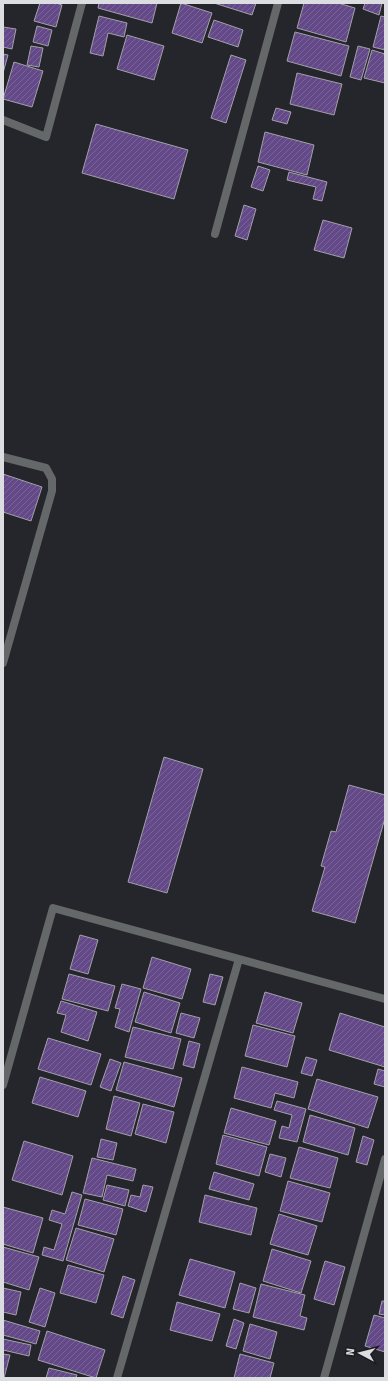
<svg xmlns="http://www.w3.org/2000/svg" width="388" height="1381" viewBox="0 0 388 1381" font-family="'Fira Sans',sans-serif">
	<defs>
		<pattern id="building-hatch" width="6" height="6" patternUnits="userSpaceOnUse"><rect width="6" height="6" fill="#644989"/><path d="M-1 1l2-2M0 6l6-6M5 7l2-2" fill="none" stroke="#7a6399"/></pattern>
	</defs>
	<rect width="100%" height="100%" fill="#24262c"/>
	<path fill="url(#building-hatch)" stroke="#a2a0a7" d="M 40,3 L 56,3 L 62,5 L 56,27 L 34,21 Z
		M 99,3 L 157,3 L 152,23 L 98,8 Z
		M 181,3 L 212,13 L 202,43 L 172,33 Z
		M 214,3 L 256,3 L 252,15 Z
		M 304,3 L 338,3 L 355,8 L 346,42 L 297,28 Z
		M 365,3 L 382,3 L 379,15 L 363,9 Z
		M 99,16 L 127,23 L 124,37 L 108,33 L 103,56 L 90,53 Z
		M 381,16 L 385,17 L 385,50 L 373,47 Z
		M 214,20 L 243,30 L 238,47 L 208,37 Z
		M 37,26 L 52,30 L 48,46 L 33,42 Z
		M 3,27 L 16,29 L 12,49 L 3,47 Z
		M 295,32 L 349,46 L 341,76 L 287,61 Z
		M 127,35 L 164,46 L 154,80 L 117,69 Z
		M 31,46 L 43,48 L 39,67 L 27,65 Z
		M 358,46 L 370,49 L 361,80 L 350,77 Z
		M 372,50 L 385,54 L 385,83 L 364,78 Z
		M 3,54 L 8,55 L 3,73 Z
		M 231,55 L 246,60 L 226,123 L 211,118 Z
		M 14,62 L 43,71 L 32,107 L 3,99 Z
		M 297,73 L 342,84 L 334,115 L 290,104 Z
		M 276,108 L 291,112 L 287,124 L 272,120 Z
		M 96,124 L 188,150 L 174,199 L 82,173 Z
		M 265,132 L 314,145 L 307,175 L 258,162 Z
		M 258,166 L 270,170 L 263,191 L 251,187 Z
		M 289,172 L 327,182 L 322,201 L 313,199 L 316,187 L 287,180 Z
		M 244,205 L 256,209 L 247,240 L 235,236 Z
		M 323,220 L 352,228 L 344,258 L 314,250 Z
		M 3,474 L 42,487 L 31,521 L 3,512 Z
		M 164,757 L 203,769 L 167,893 L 128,882 Z
		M 349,785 L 385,795 L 385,818 L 355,923 L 312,911 L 325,867 L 321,866 L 331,831 L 336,832 Z
		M 80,935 L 98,940 L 88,974 L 70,969 Z
		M 152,957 L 191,969 L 182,999 L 143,988 Z
		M 69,974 L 115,986 L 108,1011 L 62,999 Z
		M 210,974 L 223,977 L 215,1005 L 203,1002 Z
		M 122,984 L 141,989 L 129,1032 L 115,1027 L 120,1009 L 115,1008 Z
		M 144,992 L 180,1003 L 171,1033 L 135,1022 Z
		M 265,992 L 302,1003 L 293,1033 L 256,1023 Z
		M 61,1001 L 97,1012 L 88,1041 L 61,1032 L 66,1015 L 57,1013 Z
		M 181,1013 L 200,1018 L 194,1038 L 176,1033 Z
		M 340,1013 L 385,1027 L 385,1067 L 329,1050 Z
		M 253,1025 L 295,1036 L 287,1067 L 245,1056 Z
		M 133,1027 L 181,1039 L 173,1069 L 125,1057 Z
		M 48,1038 L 101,1054 L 91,1085 L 38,1069 Z
		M 189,1041 L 200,1044 L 194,1068 L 183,1065 Z
		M 306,1057 L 317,1060 L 312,1076 L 301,1073 Z
		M 110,1059 L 121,1063 L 111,1091 L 100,1087 Z
		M 124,1062 L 182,1078 L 174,1107 L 116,1090 Z
		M 242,1067 L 298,1082 L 294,1098 L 275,1093 L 271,1108 L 234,1098 Z
		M 378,1069 L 385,1071 L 385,1087 L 374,1084 Z
		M 40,1077 L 86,1091 L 78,1117 L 32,1103 Z
		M 317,1079 L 378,1097 L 368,1128 L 308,1109 Z
		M 114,1096 L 140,1103 L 131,1136 L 106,1129 Z
		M 277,1101 L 306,1109 L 297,1142 L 279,1138 L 282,1126 L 289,1128 L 292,1115 L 274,1110 Z
		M 143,1104 L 174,1112 L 166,1143 L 135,1134 Z
		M 231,1108 L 276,1121 L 269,1145 L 224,1133 Z
		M 310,1115 L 355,1128 L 348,1155 L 303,1142 Z
		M 223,1135 L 267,1147 L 259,1176 L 216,1164 Z
		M 363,1136 L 374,1140 L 367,1165 L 356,1162 Z
		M 101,1139 L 117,1143 L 113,1160 L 97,1157 Z
		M 24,1141 L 73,1156 L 62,1195 L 12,1180 Z
		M 299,1147 L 338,1158 L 330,1188 L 290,1178 Z
		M 270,1154 L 286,1158 L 281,1177 L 265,1172 Z
		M 92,1158 L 136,1169 L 133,1181 L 107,1175 L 102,1197 L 83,1193 Z
		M 214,1172 L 254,1184 L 249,1200 L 209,1189 Z
		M 288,1181 L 330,1193 L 322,1222 L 280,1211 Z
		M 107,1185 L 129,1190 L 125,1206 L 103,1200 Z
		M 143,1185 L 153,1187 L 146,1212 L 128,1206 L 131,1195 L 140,1197 Z
		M 72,1192 L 82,1195 L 63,1261 L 42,1255 L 44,1247 L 54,1250 L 62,1224 L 49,1220 L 52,1210 L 65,1214 Z
		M 205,1195 L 257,1208 L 251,1235 L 199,1222 Z
		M 85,1199 L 123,1209 L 116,1235 L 78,1225 Z
		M 3,1207 L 43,1218 L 33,1253 L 3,1244 Z
		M 279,1214 L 317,1226 L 308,1255 L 270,1244 Z
		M 76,1228 L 114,1239 L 104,1272 L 66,1260 Z
		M 3,1247 L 39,1257 L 29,1290 L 3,1282 Z
		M 272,1249 L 311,1261 L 301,1293 L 263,1281 Z
		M 190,1259 L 235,1272 L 225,1308 L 179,1295 Z
		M 325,1261 L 345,1267 L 334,1305 L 314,1299 Z
		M 68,1265 L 104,1275 L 96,1303 L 60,1293 Z
		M 123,1276 L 135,1280 L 123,1318 L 111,1314 Z
		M 240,1283 L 256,1288 L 249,1313 L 233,1309 Z
		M 261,1284 L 305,1295 L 300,1316 L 307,1318 L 304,1330 L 253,1317 Z
		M 3,1288 L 21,1292 L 16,1315 L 3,1312 Z
		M 40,1288 L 55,1293 L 45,1327 L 29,1322 Z
		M 382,1301 L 385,1301 L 385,1315 L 379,1314 Z
		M 177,1302 L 220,1314 L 212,1341 L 170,1330 Z
		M 374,1315 L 385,1318 L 385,1352 L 365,1346 Z
		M 234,1319 L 244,1323 L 236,1349 L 226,1346 Z
		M 3,1320 L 40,1331 L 36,1344 L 3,1335 Z
		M 250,1324 L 277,1332 L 270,1359 L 243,1351 Z
		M 47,1331 L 105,1350 L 96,1378 L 38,1360 Z
		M 3,1339 L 31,1345 L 29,1356 L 3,1350 Z
		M 3,1354 L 10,1355 L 4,1378 L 3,1378 Z
		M 240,1354 L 274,1363 L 270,1378 L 234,1378 Z
		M 49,1368 L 77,1375 L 76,1378 L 46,1378 Z"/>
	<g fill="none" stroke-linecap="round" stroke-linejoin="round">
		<path stroke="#656869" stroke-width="8" d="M 3,120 L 46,137 L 82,3
			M 215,234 L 278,3
			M 3,457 L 46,468 L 52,479 L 52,491 L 3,663
			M 3,1085 L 53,908 L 385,999
			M 117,1378 L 239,959
			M 324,1378 L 385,1159"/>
	</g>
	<rect width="388" height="1381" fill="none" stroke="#dcdde1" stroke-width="8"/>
	<g transform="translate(360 1353) rotate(277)" stroke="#1b1d22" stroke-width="3" paint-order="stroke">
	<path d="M0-3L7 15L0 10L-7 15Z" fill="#dcdde1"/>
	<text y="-6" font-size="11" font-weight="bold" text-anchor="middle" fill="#dcdde1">N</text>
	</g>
</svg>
